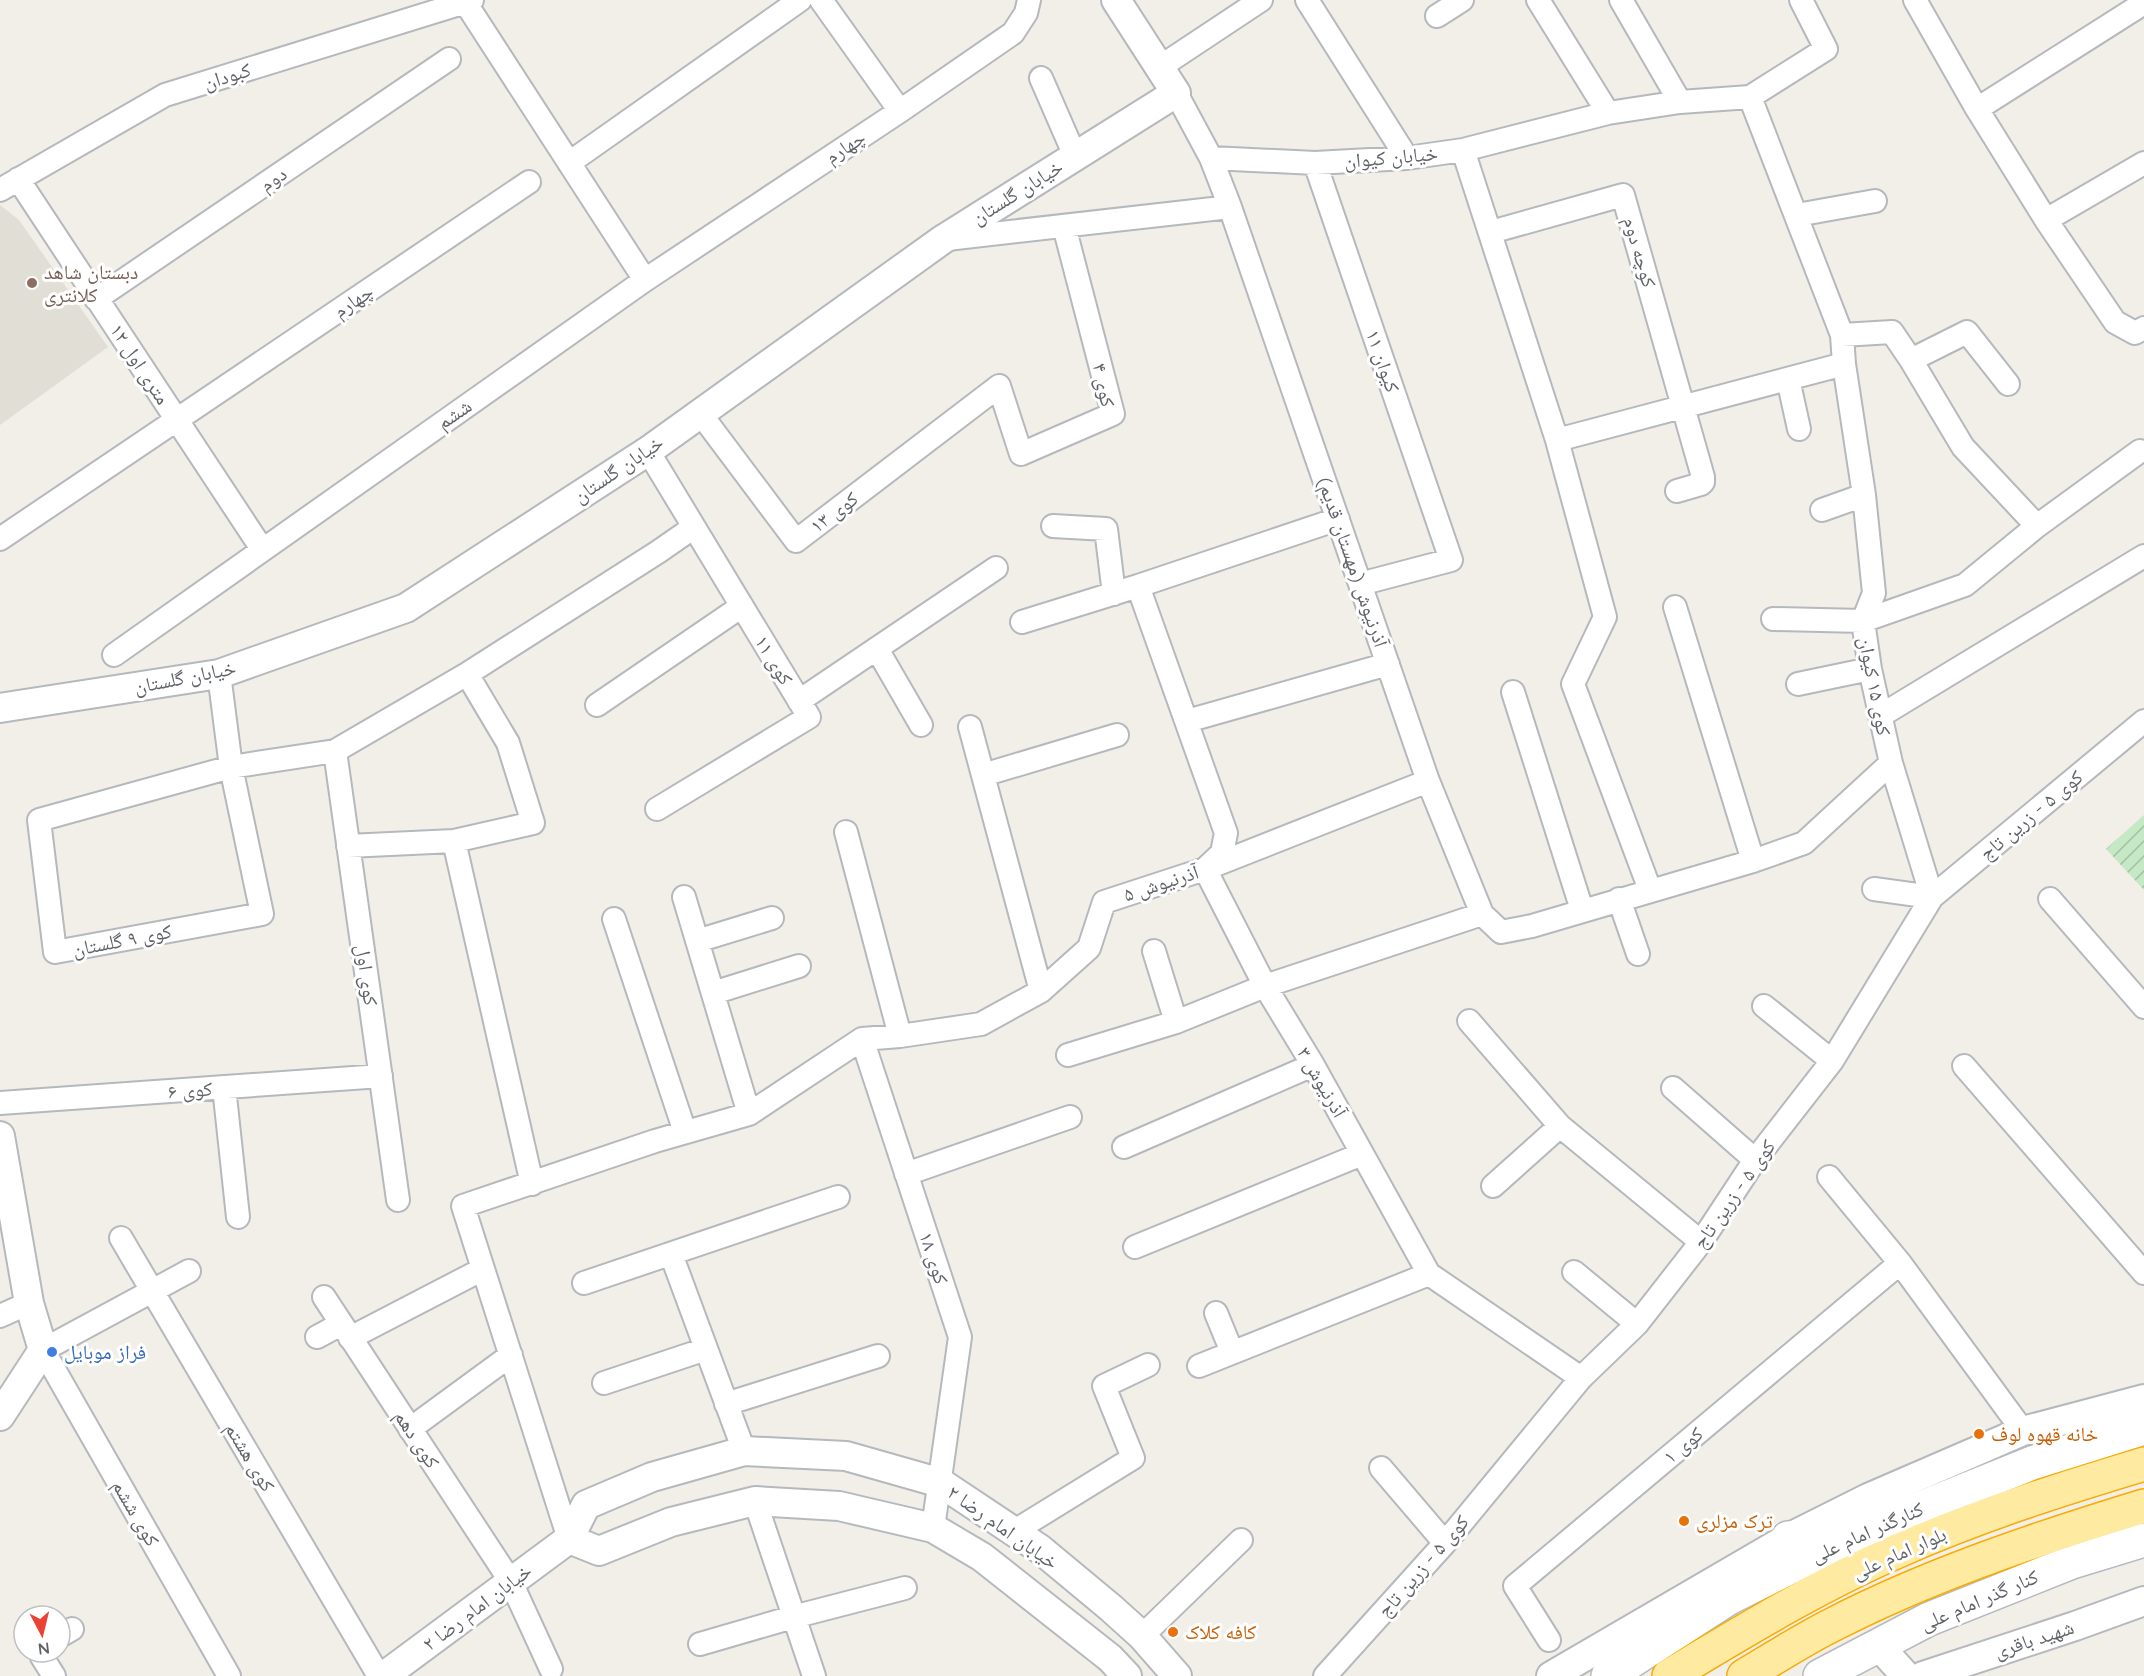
<svg xmlns="http://www.w3.org/2000/svg" width="2144" height="1676" viewBox="0 0 2144 1676" font-family="Quicksand,'Noto Naskh Arabic',sans-serif">
	<defs>
		<pattern id="garden-furrows" width="10" height="10" patternUnits="userSpaceOnUse" patternTransform="scale(1.5)"><rect width="10" height="10" fill="#c5e8c5"/><path d="M-1 1l2-2M0 10L10 0M9 11l2-2" fill="none" stroke="#a3c0a4"/></pattern>
	</defs>
	<rect width="100%" height="100%" fill="#f1efe8"/>
	<path fill="#e1ded6" d="M 0,205 L 19,220 L 108,347 L 0,425 Z"/>
	<path fill="url(#garden-furrows)" d="M 2144,815 L 2144,890 L 2106,849 Z"/>
	<g fill="none" stroke-linecap="round" stroke-linejoin="round">
		<defs>
			<path id="minor" d="M 821,0 L 900,111
				M 1307,0 L 1407,158
				M 1538,0 L 1608,113
				M 1621,0 L 1680,102
				M 1915,0 L 1977,109 L 2046,220 L 2115,322 L 2135,333 L 2144,328
				M 465,2 L 645,280
				M 1437,16 L 1462,0
				M 1160,67 L 1261,0
				M 1041,78 L 1075,156
				M 1176,93 L 1211,158 L 1315,163 L 1407,158 L 1463,150 L 1608,113 L 1680,102 L 1750,97 L 1826,49 L 1801,0
				M 1750,97 L 1842,335 L 1844,364 L 1864,495 L 1874,593 L 1863,621 L 1870,669 L 1891,763 L 1932,897 L 1874,889
				M 1977,109 L 2144,3
				M 1463,150 L 1557,440 L 1605,617 L 1573,684 L 1650,890
				M 1211,158 L 1230,207 L 1428,781 L 1482,914 L 1501,932 L 1532,926 L 1753,861 L 1804,843 L 1891,763
				M 569,163 L 800,0
				M 1315,163 L 1451,560 L 1360,584
				M 18,179 L 262,549
				M 0,190 L 165,95 L 472,0
				M 1797,215 L 1875,201
				M 2046,220 L 2144,163
				M 1491,232 L 1623,195 L 1703,477 L 1703,482 L 1701,484 L 1677,491
				M 947,239 L 1230,207
				M 96,299 L 449,59
				M 1842,335 L 1892,332 L 1911,360 L 1963,447 L 2037,526
				M 1911,360 L 1967,332 L 2008,384
				M 1788,379 L 1799,429
				M 700,413 L 796,541 L 999,386 L 1021,454 L 1113,414 L 1064,226
				M 1557,440 L 1844,364
				M 648,451 L 809,717 L 657,809
				M 1822,510 L 1864,495
				M 1053,526 L 1106,529 L 1114,594
				M 0,539 L 529,182
				M 1138,586 L 1226,833 L 1222,853 L 1205,869 L 1265,986 L 1313,1065 L 1429,1274 L 1581,1378
				M 1675,607 L 1753,861
				M 1773,619 L 1863,621 L 1965,585 L 2037,526 L 2140,451
				M 1022,622 L 1138,586 L 1338,519
				M 877,649 L 921,725
				M 114,655 L 645,280 L 900,111 L 1013,33 L 1026,13 L 1029,0
				M 219,674 L 231,767 L 335,751 L 467,674 L 658,552 L 694,527
				M 1798,684 L 1870,669
				M 1513,692 L 1582,910
				M 799,701 L 996,568
				M 597,705 L 742,606
				M 1880,716 L 2144,556
				M 1187,721 L 1388,664
				M 970,727 L 1041,991
				M 335,751 L 398,1200
				M 231,767 L 262,914 L 55,952 L 39,820 Z
				M 983,775 L 1117,735
				M 846,832 L 900,1036
				M 454,841 L 533,823 L 508,743 L 467,674
				M 348,846 L 454,841 L 532,1184
				M 684,897 L 749,1114
				M 1619,899 L 1638,954
				M 2050,899 L 2144,1007
				M 614,919 L 685,1132
				M 697,941 L 772,918
				M 1154,951 L 1176,1022
				M 713,993 L 799,966
				M 1764,1006 L 1832,1061
				M 1469,1021 L 1560,1126 L 1701,1242
				M 862,1039 L 960,1337 L 933,1528
				M 1068,1055 L 1176,1022 L 1265,986 L 1482,914
				M 1964,1066 L 2144,1273
				M 224,1087 L 238,1217
				M 1673,1088 L 1755,1160
				M 0,1103 L 381,1076
				M 1124,1147 L 1313,1065
				M 906,1174 L 1070,1117
				M 1829,1177 L 1900,1263 L 2023,1431
				M 1493,1186 L 1560,1126
				M 121,1238 L 379,1676
				M 1135,1247 L 1362,1154
				M 671,1254 L 744,1451
				M 189,1271 L 43,1350 L 229,1676
				M 1574,1272 L 1637,1324
				M 584,1283 L 838,1197
				M 324,1297 L 511,1582 L 551,1669
				M 1216,1313 L 1232,1352
				M 0,1316 L 29,1303
				M 317,1337 L 341,1324
				M 350,1338 L 483,1269
				M 1199,1366 L 1429,1274
				M 604,1383 L 706,1349
				M 726,1404 L 878,1356
				M 410,1429 L 511,1355
				M 1381,1468 L 1445,1543
				M 755,1501 L 814,1676
				M 1013,1532 L 1133,1458 L 1104,1386 L 1148,1365
				M 569,1539 L 463,1206 L 655,1141 L 749,1114 L 862,1039 L 900,1036 L 981,1024 L 1041,991 L 1089,948 L 1104,902 L 1205,869 L 1428,781
				M 60,1636 L 72,1629
				M 1142,1636 L 1241,1540
				M 1549,1640 L 1515,1586 L 1900,1263
				M 700,1644 L 793,1617 L 905,1588
				M 41,1652 L 42,1657 L 54,1676
				M 1325,1676 L 1445,1543 L 1581,1378 L 1637,1324 L 1701,1242 L 1755,1160 L 1832,1061 L 1932,897 L 2144,721"/>
			<path id="tertiary" d="M 0,708 L 219,674 L 406,608 L 648,451 L 942,240 L 1176,93 L 1116,0
				M 0,1136 L 29,1303 L 43,1350 L 0,1416
				M 569,1539 L 599,1551 L 671,1522 L 755,1501 L 839,1506 L 933,1528 L 982,1557 L 1110,1658 L 1127,1676
				M 1878,1645 L 1906,1676
				M 384,1676 L 569,1539 L 586,1505 L 652,1477 L 744,1451 L 846,1456 L 941,1483 L 1040,1549 L 1111,1608 L 1142,1636 L 1177,1676
				M 1551,1676 L 1788,1538 L 1868,1498 L 2023,1431 L 2144,1399
				M 1923,1676 L 2075,1626 L 2144,1601"/>
			<path id="secondary" d="M 1788,1538 L 1842,1535
				M 1608,1676 L 1729,1598 L 1856,1534 L 2032,1463 L 2144,1428
				M 1820,1676 L 1929,1619 L 2072,1562 L 2144,1540"/>
			<path id="trunk" d="M 1669,1676 C 1744,1631 1819,1585 1900,1550 C 1979,1515 2061,1489 2144,1464
				M 1744,1676 C 1773,1659 1802,1640 1832,1625 C 1929,1575 2039,1538 2144,1506"/>
		</defs>
		<use href="#minor" stroke="#b5b8bc" stroke-width="26"/>
		<use href="#tertiary" stroke="#b5b8bc" stroke-width="32"/>
		<use href="#secondary" stroke="#b6babf" stroke-width="36"/>
		<use href="#trunk" stroke="#f9ab00" stroke-width="36"/>
		<use href="#minor" stroke="#fff" stroke-width="22"/>
		<use href="#tertiary" stroke="#fff" stroke-width="28"/>
		<use href="#secondary" stroke="#fff" stroke-width="33"/>
		<use href="#trunk" stroke="#feeaa1" stroke-width="33"/>
	</g>
	<circle fill="#8d6e63" stroke="#fff" stroke-width="2" cx="32" cy="283" r="6"/>
	<circle fill="#3f7fe0" stroke="#fff" stroke-width="2" cx="52" cy="1352" r="6"/>
	<g fill="#e8710a" stroke="#fff" stroke-width="2">
		<circle cx="1979" cy="1434" r="6"/>
		<circle cx="1684" cy="1521" r="6"/>
		<circle cx="1173" cy="1632" r="6"/>
	</g>
	<g text-anchor="middle" stroke-width="6" stroke-linejoin="round" paint-order="stroke">
		<g font-size="20" fill="#5f6368" stroke="#fff">
			<text transform="translate(227 76) rotate(-17)" y="7">کبودان</text>
			<text transform="translate(845 147) rotate(-33)" y="7">چهارم</text>
			<text transform="translate(1391 157) rotate(-5)" y="7">خیابان کیوان</text>
			<text transform="translate(273 179) rotate(-34)" y="7">دوم</text>
			<text transform="translate(1017 192) rotate(-32)" y="7">خیابان گلستان</text>
			<text transform="translate(1640 252) rotate(74)" y="7">کوچه دوم</text>
			<text transform="translate(353 301) rotate(-34)" y="7">چهارم</text>
			<text transform="translate(1383 361) rotate(71)" y="7">کیوان ۱۱</text>
			<text transform="translate(140 364) rotate(57)" y="7">۱۲ متری اول</text>
			<text transform="translate(1104 385) rotate(78)" y="7">کوی ۴</text>
			<text transform="translate(454 414) rotate(-35)" y="7">ششم</text>
			<text transform="translate(618 469) rotate(-34)" y="7">خیابان گلستان</text>
			<text transform="translate(834 512) rotate(-37)" y="7">کوی ۱۳</text>
			<text transform="translate(1353 562) rotate(71)" y="7">آذرنیوش (مهستان قدیم)</text>
			<text transform="translate(774 660) rotate(59)" y="7">کوی ۱۱</text>
			<text transform="translate(185 677) rotate(-11)" y="7">خیابان گلستان</text>
			<text transform="translate(1875 686) rotate(79)" y="7">کوی ۱۵ کیوان</text>
			<text transform="translate(2031 815) rotate(-40)" y="7">کوی ۵ - زرین تاج</text>
			<text transform="translate(1161 883) rotate(-18)" y="7">آذرنیوش ۵</text>
			<text transform="translate(122 940) rotate(-11)" y="7">کوی ۹ گلستان</text>
			<text transform="translate(367 975) rotate(82)" y="7">کوی اول</text>
			<text transform="translate(1322 1082) rotate(60)" y="7">آذرنیوش ۳</text>
			<text transform="translate(190 1090) rotate(-4)" y="7">کوی ۶</text>
			<text transform="translate(1734 1194) rotate(-55)" y="7">کوی ۵ - زرین تاج</text>
			<text transform="translate(934 1258) rotate(72)" y="7">کوی ۱۸</text>
			<text transform="translate(417 1439) rotate(57)" y="7">کوی دهم</text>
			<text transform="translate(1683 1445) rotate(-40)" y="7">کوی ۱</text>
			<text transform="translate(250 1457) rotate(59)" y="7">کوی هشتم</text>
			<text transform="translate(136 1513) rotate(60)" y="7">کوی ششم</text>
			<text transform="translate(1003 1527) rotate(35)" y="7">خیابان امام رضا ۲</text>
			<text transform="translate(1867 1532) rotate(-24)" y="7">کنارگذر امام علی</text>
			<text transform="translate(1899 1553) rotate(-24)" y="7">بلوار امام علی</text>
			<text transform="translate(1423 1566) rotate(-49)" y="7">کوی ۵ - زرین تاج</text>
			<text transform="translate(1979 1600) rotate(-23)" y="7">کنار گذر امام علی</text>
			<text transform="translate(477 1607) rotate(-37)" y="7">خیابان امام رضا ۲</text>
			<text transform="translate(2034 1639) rotate(-18)" y="7">شهید باقری</text>
		</g>
		<g font-size="20" fill="#785e54" stroke="#fff" text-anchor="start">
			<text x="44" y="279">دبستان شاهد<tspan x="44" dy="23">کلانتری</tspan></text>
		</g>
		<g font-size="20" fill="#366cbe" stroke="#fff" text-anchor="start">
			<text x="64" y="1359">فراز موبایل</text>
		</g>
		<g font-size="20" fill="#c56008" stroke="#fff" text-anchor="start">
			<text x="1991" y="1441">خانه قهوه لوف</text>
			<text x="1696" y="1528">ترک مزلری</text>
			<text x="1185" y="1639">کافه کلاک</text>
		</g>
	</g>
	<g transform="translate(42 1634) rotate(173)"><circle r="28" fill="#ffffff" stroke="#bfc1c3" stroke-width="1.5"/>
	<path d="M0-4.5L10 22L0 15L-10 22Z" fill="#ea4335"/>
	<text y="-9" font-size="16" font-weight="bold" text-anchor="middle" fill="#5f6368">N</text>
	</g>
</svg>
